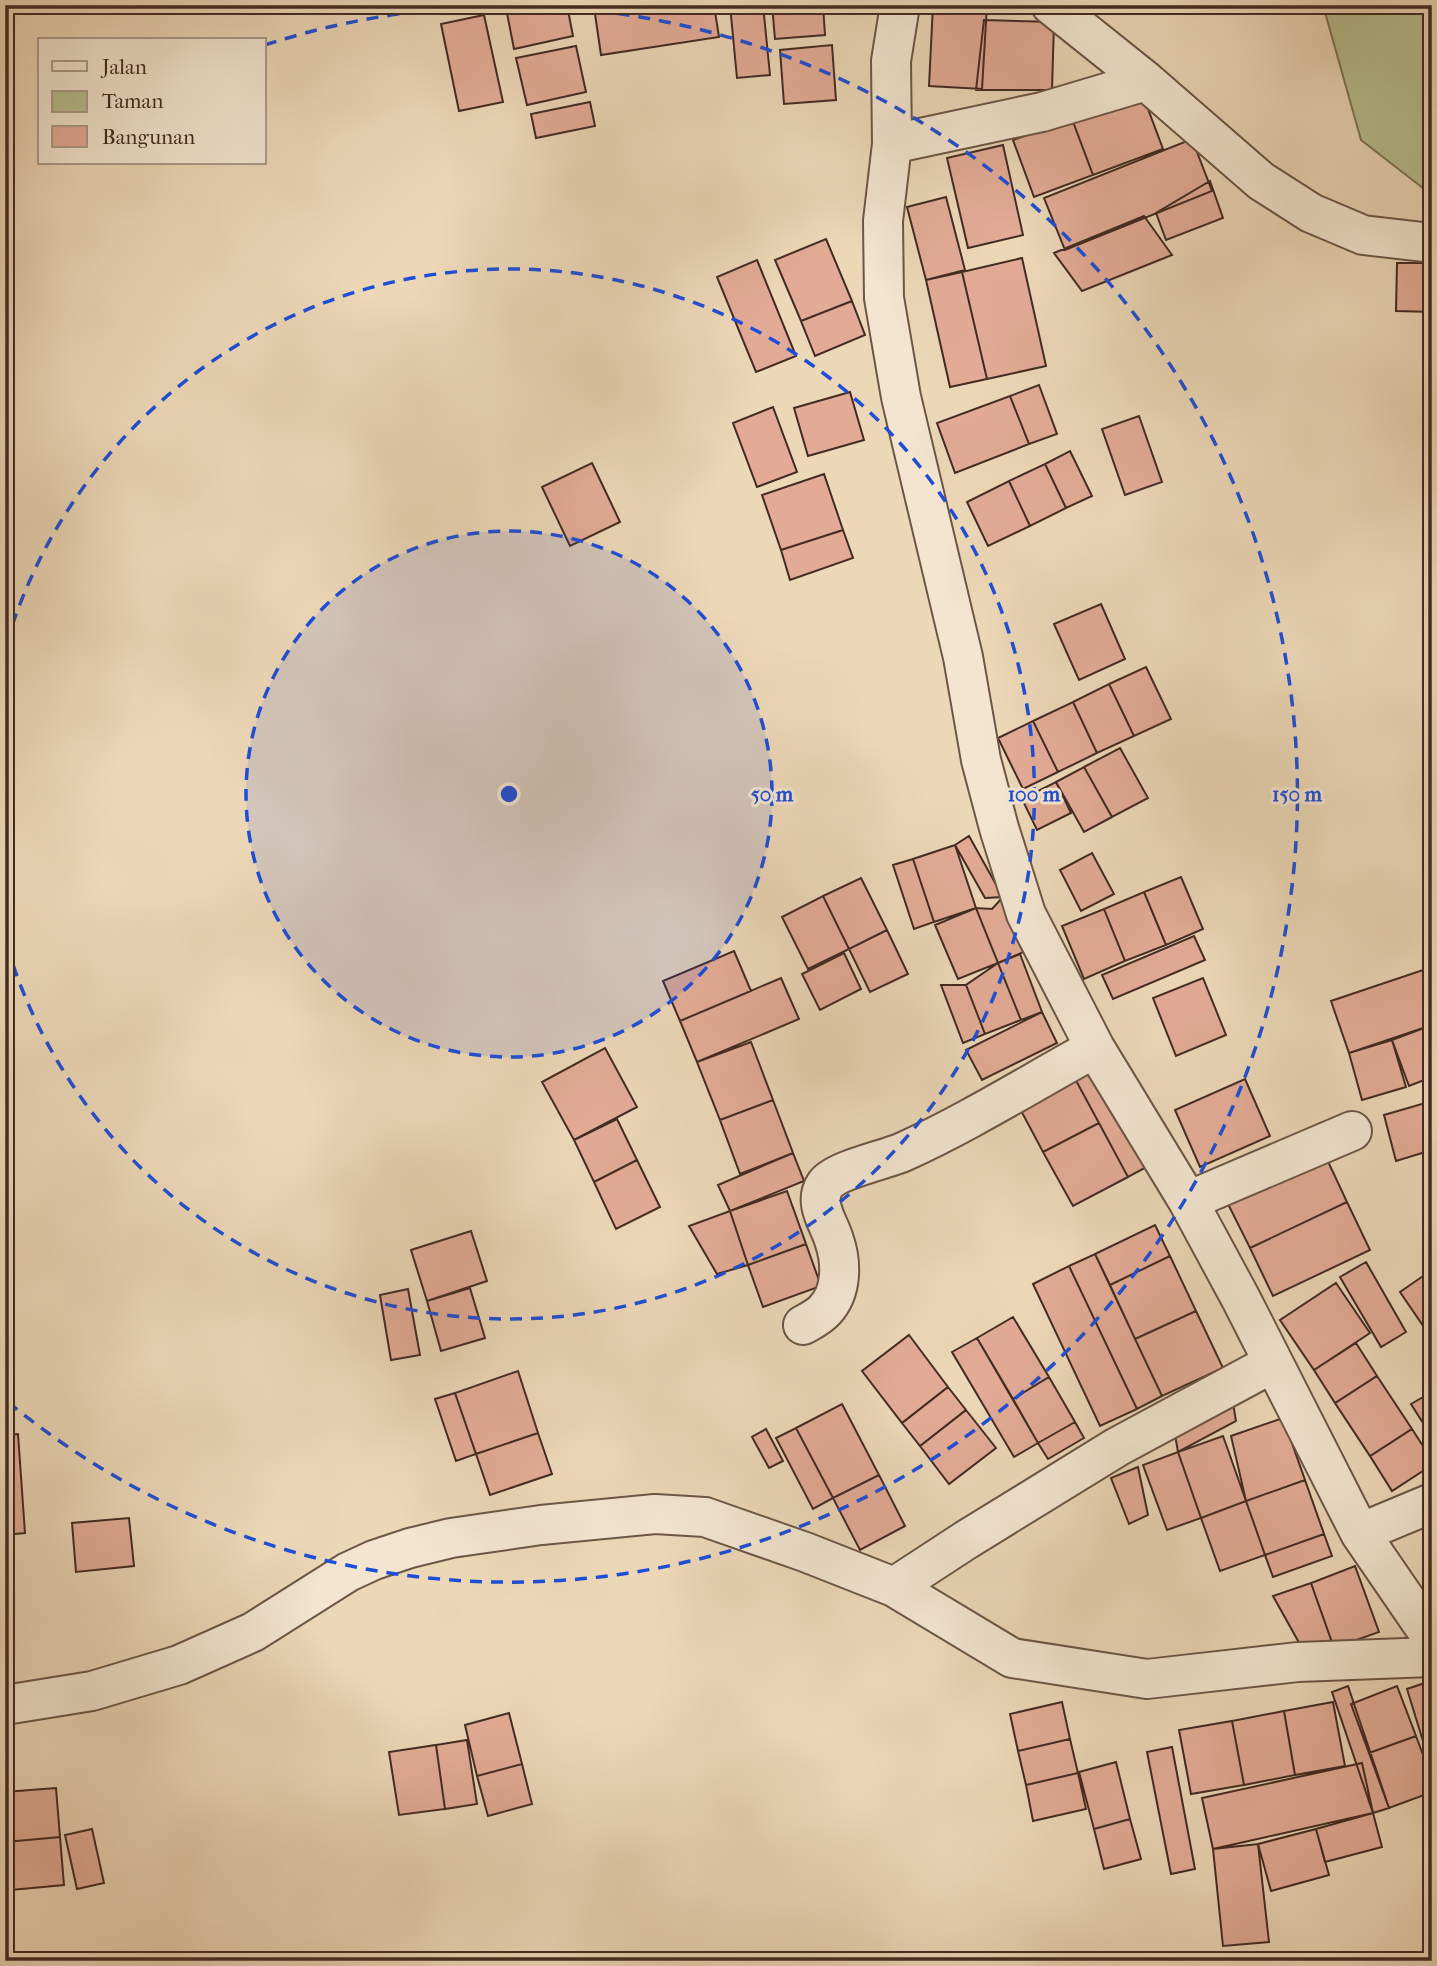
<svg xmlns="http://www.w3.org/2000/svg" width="1437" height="1966" viewBox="0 0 1437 1966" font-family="'IM FELL French Canon',serif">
	<rect width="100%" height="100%" fill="#ecd7b7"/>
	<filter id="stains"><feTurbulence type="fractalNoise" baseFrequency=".00286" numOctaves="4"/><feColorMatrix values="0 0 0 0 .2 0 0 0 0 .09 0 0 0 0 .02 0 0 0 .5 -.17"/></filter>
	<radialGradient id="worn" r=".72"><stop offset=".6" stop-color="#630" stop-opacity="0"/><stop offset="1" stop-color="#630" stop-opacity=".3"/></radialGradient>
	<path fill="#b7be8f" stroke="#7c7458" stroke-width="2" d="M 1323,5 L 1432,5 L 1432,192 L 1428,192 L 1361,140 Z"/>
	<path fill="#e3ab96" stroke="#422b22" stroke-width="2" d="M 511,5 L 567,5 L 573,36 L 514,49 L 506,8 Z
		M 607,5 L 714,5 L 719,37 L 601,55 L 594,7 Z
		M 730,5 L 763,5 L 770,75 L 737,78 Z
		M 772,5 L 823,5 L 825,35 L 775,39 Z
		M 933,5 L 987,5 L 982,89 L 929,86 Z
		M 484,15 L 503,102 L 459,111 L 441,24 Z
		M 984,20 L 1054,22 L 1052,90 L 976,90 Z
		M 832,45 L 836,100 L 784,104 L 780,50 Z
		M 576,46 L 586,92 L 527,105 L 516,58 Z
		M 1142,93 L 1163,149 L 1093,175 L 1072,119 Z
		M 590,102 L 595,126 L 536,138 L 531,114 Z
		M 1072,119 L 1093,175 L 1034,197 L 1013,140 Z
		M 1192,139 L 1212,191 L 1065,250 L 1044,198 Z
		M 1003,145 L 1023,235 L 968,248 L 947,158 Z
		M 1210,181 L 1223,218 L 1166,240 L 1156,213 Z
		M 946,197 L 965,270 L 926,280 L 907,207 Z
		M 1144,216 L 1172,255 L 1082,291 L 1054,253 Z
		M 826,239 L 852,301 L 801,321 L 775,260 Z
		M 1022,258 L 1046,366 L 987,379 L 962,272 Z
		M 757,260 L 796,356 L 756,372 L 717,277 Z
		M 1397,263 L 1432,263 L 1432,312 L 1396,311 Z
		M 962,272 L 987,379 L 950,387 L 926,280 Z
		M 852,301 L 865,335 L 815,356 L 801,321 Z
		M 1039,385 L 1057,434 L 1029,444 L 1010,396 Z
		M 850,392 L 864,440 L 808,456 L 794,408 Z
		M 1010,396 L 1029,444 L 955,473 L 937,423 Z
		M 773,407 L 797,472 L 757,487 L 733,423 Z
		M 1139,416 L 1162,482 L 1125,495 L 1102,429 Z
		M 1070,451 L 1092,496 L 1066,508 L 1045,464 Z
		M 592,463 L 620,522 L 570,546 L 542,487 Z
		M 1045,464 L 1066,508 L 1030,526 L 1009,481 Z
		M 824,474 L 843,530 L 781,550 L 762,495 Z
		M 1009,481 L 1030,526 L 988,546 L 967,502 Z
		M 843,530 L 853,558 L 790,580 L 781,550 Z
		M 1101,604 L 1125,659 L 1079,680 L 1054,624 Z
		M 1146,667 L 1171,719 L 1134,736 L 1109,684 Z
		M 1109,684 L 1134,736 L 1097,753 L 1073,702 Z
		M 1073,702 L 1097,753 L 1058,772 L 1033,721 Z
		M 1033,721 L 1058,772 L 1023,789 L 998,738 Z
		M 1120,748 L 1148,798 L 1112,817 L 1084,767 Z
		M 1084,767 L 1112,817 L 1084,832 L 1056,782 Z
		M 1056,782 L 1071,813 L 1037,830 L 1022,799 Z
		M 969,836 L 1003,897 L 985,898 L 955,845 Z
		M 955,845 L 976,908 L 934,922 L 913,859 Z
		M 1092,853 L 1114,894 L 1081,911 L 1060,870 Z
		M 913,859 L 934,922 L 914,929 L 893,865 Z
		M 1181,877 L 1203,929 L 1166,945 L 1144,892 Z
		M 861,878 L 887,930 L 849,949 L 823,896 Z
		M 1144,892 L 1166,945 L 1125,961 L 1104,909 Z
		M 823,896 L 849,949 L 808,969 L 782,917 Z
		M 1003,897 L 1026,951 L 998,963 L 976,908 L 992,909 Z
		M 976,908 L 998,963 L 958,979 L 935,925 Z
		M 1104,909 L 1125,961 L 1084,979 L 1062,926 Z
		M 887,930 L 908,974 L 870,992 L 849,949 Z
		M 1194,936 L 1205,960 L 1113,999 L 1102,975 Z
		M 734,951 L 751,991 L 680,1021 L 663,981 Z
		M 844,953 L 861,989 L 820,1010 L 802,974 Z
		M 1020,954 L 1042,1012 L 1021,1020 L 998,963 Z
		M 998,963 L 1021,1020 L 985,1034 L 966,985 Z
		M 1429,968 L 1432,978 L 1432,1025 L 1349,1053 L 1331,1001 Z
		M 781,978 L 799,1019 L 697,1062 L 680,1021 Z
		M 1203,978 L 1226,1035 L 1176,1056 L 1153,998 Z
		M 941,985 L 966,985 L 985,1034 L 963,1043 Z
		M 1042,1012 L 1057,1043 L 982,1080 L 966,1050 Z
		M 1432,1025 L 1432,1077 L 1409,1086 L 1392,1040 Z
		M 1392,1040 L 1406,1087 L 1362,1100 L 1349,1053 Z
		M 751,1042 L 773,1100 L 720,1120 L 697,1062 Z
		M 605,1048 L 637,1107 L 574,1140 L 542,1082 Z
		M 1099,1062 L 1154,1163 L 1128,1177 L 1073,1075 Z
		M 1073,1075 L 1099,1123 L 1043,1152 L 1018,1105 Z
		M 1245,1079 L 1270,1136 L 1200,1167 L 1175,1110 Z
		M 773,1100 L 793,1153 L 740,1174 L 720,1120 Z
		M 1432,1101 L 1432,1150 L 1396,1161 L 1384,1115 Z
		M 617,1119 L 637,1160 L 594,1182 L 574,1140 Z
		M 1099,1123 L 1128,1177 L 1073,1206 L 1043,1152 Z
		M 793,1153 L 804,1181 L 730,1211 L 718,1185 Z
		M 1325,1155 L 1347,1202 L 1250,1248 L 1227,1202 Z
		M 637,1160 L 660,1207 L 616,1229 L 594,1182 Z
		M 787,1191 L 806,1244 L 748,1265 L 730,1211 Z
		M 1347,1202 L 1370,1250 L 1273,1296 L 1250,1248 Z
		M 730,1211 L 748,1265 L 717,1274 L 689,1226 Z
		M 1155,1225 L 1170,1256 L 1110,1285 L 1095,1254 Z
		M 471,1231 L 487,1281 L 427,1301 L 411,1250 Z
		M 806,1244 L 821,1286 L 763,1307 L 748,1265 Z
		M 1095,1254 L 1162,1396 L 1137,1409 L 1069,1266 Z
		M 1170,1256 L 1196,1311 L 1135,1339 L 1110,1285 Z
		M 1366,1262 L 1406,1332 L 1381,1347 L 1340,1277 Z
		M 1069,1266 L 1137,1409 L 1100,1426 L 1033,1284 Z
		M 1426,1274 L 1432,1282 L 1432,1330 L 1428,1333 L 1400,1292 Z
		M 1336,1283 L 1370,1333 L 1314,1370 L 1280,1320 Z
		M 470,1288 L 485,1338 L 441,1351 L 427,1301 Z
		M 408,1289 L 420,1355 L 391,1360 L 380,1295 Z
		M 1196,1311 L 1223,1368 L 1162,1396 L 1135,1339 Z
		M 1013,1317 L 1049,1377 L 1013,1399 L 977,1338 Z
		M 909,1335 L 948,1387 L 902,1423 L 862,1371 Z
		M 977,1338 L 1038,1443 L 1014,1457 L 952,1352 Z
		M 1356,1343 L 1377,1376 L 1335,1403 L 1314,1370 Z
		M 518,1371 L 538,1433 L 476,1454 L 455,1393 Z
		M 1377,1376 L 1412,1429 L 1370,1456 L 1335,1403 Z
		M 1049,1377 L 1075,1422 L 1038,1443 L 1013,1399 Z
		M 948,1387 L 966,1410 L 920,1446 L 902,1423 Z
		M 1432,1392 L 1432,1437 L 1411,1404 Z
		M 455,1393 L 476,1454 L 456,1461 L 435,1399 Z
		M 1232,1397 L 1236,1421 L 1178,1452 L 1174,1429 Z
		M 842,1404 L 879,1475 L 833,1498 L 796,1428 Z
		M 966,1410 L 996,1448 L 949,1484 L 920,1446 Z
		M 1283,1418 L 1305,1480 L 1246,1501 L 1231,1436 Z
		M 1075,1422 L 1084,1438 L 1048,1459 L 1038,1443 Z
		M 796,1428 L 833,1498 L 813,1509 L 776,1438 Z
		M 766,1429 L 783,1461 L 769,1468 L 752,1437 Z
		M 1412,1429 L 1432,1460 L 1432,1465 L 1392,1491 L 1370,1456 Z
		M 538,1433 L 552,1474 L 490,1495 L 476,1454 Z
		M 18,1434 L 25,1533 L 5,1535 L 5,1435 Z
		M 1223,1436 L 1246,1501 L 1201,1518 L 1178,1452 Z
		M 1178,1452 L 1201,1518 L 1167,1530 L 1143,1465 Z
		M 1138,1467 L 1148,1515 L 1129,1524 L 1111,1478 Z
		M 879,1475 L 905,1526 L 860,1550 L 833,1498 Z
		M 1305,1480 L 1324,1534 L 1265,1555 L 1246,1501 Z
		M 1246,1501 L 1265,1555 L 1220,1571 L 1201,1518 Z
		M 129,1518 L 134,1566 L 76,1572 L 72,1523 Z
		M 1324,1534 L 1332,1556 L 1273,1577 L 1265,1555 Z
		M 1355,1566 L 1379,1632 L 1334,1648 L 1311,1583 Z
		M 1311,1583 L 1334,1648 L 1302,1648 L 1273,1596 Z
		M 1431,1681 L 1432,1749 L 1426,1751 L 1407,1689 Z
		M 1348,1686 L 1389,1808 L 1373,1813 L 1332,1692 Z
		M 1397,1686 L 1416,1736 L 1369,1753 L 1351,1704 Z
		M 1062,1702 L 1070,1739 L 1018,1751 L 1010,1714 Z
		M 1333,1702 L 1345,1766 L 1295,1775 L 1284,1711 Z
		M 1284,1711 L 1295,1775 L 1244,1785 L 1232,1721 Z
		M 509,1713 L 522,1764 L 477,1776 L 465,1725 Z
		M 1232,1721 L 1244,1785 L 1191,1794 L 1179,1730 Z
		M 1416,1736 L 1432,1779 L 1432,1792 L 1389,1808 L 1369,1753 Z
		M 1070,1739 L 1078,1773 L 1026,1785 L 1018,1751 Z
		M 467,1740 L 477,1804 L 445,1809 L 436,1745 Z
		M 436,1745 L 445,1809 L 399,1815 L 389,1752 Z
		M 1172,1747 L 1195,1869 L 1171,1874 L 1147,1752 Z
		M 1116,1762 L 1130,1819 L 1094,1829 L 1079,1772 Z
		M 1362,1763 L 1373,1813 L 1213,1849 L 1202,1798 Z
		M 522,1764 L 532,1804 L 488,1816 L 477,1776 Z
		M 1078,1773 L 1086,1809 L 1033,1821 L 1026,1785 Z
		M 56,1788 L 60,1837 L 6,1842 L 5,1792 Z
		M 1373,1813 L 1382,1847 L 1325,1862 L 1316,1829 Z
		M 1130,1819 L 1141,1859 L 1104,1869 L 1094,1829 Z
		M 92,1829 L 104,1883 L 77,1889 L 65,1835 Z
		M 1316,1829 L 1329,1875 L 1271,1891 L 1258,1844 Z
		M 60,1837 L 64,1885 L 11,1890 L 6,1842 Z
		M 1258,1844 L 1269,1942 L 1223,1946 L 1213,1849 Z"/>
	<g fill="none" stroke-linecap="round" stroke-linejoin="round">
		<defs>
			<path id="minor" d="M 900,5 L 891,61 L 892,144 L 883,221 L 884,298 L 901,397 L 963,657 L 981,760 L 999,828 L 1026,914 L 1095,1048 L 1188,1201 L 1241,1299 L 1360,1533 L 1432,1638
				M 1051,5 L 1146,81 L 1261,181 L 1311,213 L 1363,235 L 1432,243
				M 892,144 L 1042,112 L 1146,81
				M 1188,1201 L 1352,1131
				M 803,1325 C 810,1321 819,1317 825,1310 C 842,1292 842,1263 834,1240 C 829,1223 813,1203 825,1185 C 835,1170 885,1160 903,1152 C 969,1122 1031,1083 1095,1048
				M 1360,1533 L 1432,1503
				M 894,1587 L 966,1540 L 1117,1447 L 1273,1363
				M 5,1705 L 92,1691 L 179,1665 L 253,1632 L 348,1572 L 374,1560 L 410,1548 L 451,1538 L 541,1525 L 655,1514 L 705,1517 L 805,1552 L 894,1587 L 1012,1658 L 1147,1679 L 1298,1662 L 1432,1657"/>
		</defs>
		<use href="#minor" stroke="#6c5647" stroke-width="42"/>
		<use href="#minor" stroke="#f3e5d0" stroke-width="38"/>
	</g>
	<circle cx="509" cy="794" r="263" fill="#1d4ed8" fill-opacity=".12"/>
	<g fill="none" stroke="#1d4ed8" stroke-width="3.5" stroke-dasharray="12 9">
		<circle cx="509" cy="794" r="263"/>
		<path d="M6 645A525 525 0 1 1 6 943"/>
		<path d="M265 45A788 788 0 1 1 8 1402"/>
	</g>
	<circle cx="509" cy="794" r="10" fill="#1d4ed8" stroke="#f3e5d0" stroke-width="3.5"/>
	<g font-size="21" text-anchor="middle" font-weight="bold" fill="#1d4ed8" stroke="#f3e5d0" stroke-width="6" stroke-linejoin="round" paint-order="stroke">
		<text x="772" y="801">50 m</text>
		<text x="1034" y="801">100 m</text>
		<text x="1297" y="801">150 m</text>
	</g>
	<rect width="1437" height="1966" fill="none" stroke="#ecd7b7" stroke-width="28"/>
	<rect x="7" y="7" width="1423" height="1952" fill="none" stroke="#422b22" stroke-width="3.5"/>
	<rect x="14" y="14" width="1409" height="1938" fill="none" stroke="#422b22" stroke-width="2"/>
	<rect x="38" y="38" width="228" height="126" fill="#f3e5d0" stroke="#ac9b8a" stroke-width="2"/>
	<rect x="52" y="61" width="35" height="10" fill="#f3e5d0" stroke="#ac9b8a" stroke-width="2"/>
	<text x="102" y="74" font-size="21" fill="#422b22">Jalan</text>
	<rect x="52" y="91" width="35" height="21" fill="#b7be8f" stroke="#ac9b8a" stroke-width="2"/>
	<text x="102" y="108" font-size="21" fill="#422b22">Taman</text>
	<rect x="52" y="126" width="35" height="21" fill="#e3ab96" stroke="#ac9b8a" stroke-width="2"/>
	<text x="102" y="144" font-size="21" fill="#422b22">Bangunan</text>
	<rect width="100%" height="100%" filter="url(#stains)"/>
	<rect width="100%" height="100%" fill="url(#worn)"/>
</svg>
